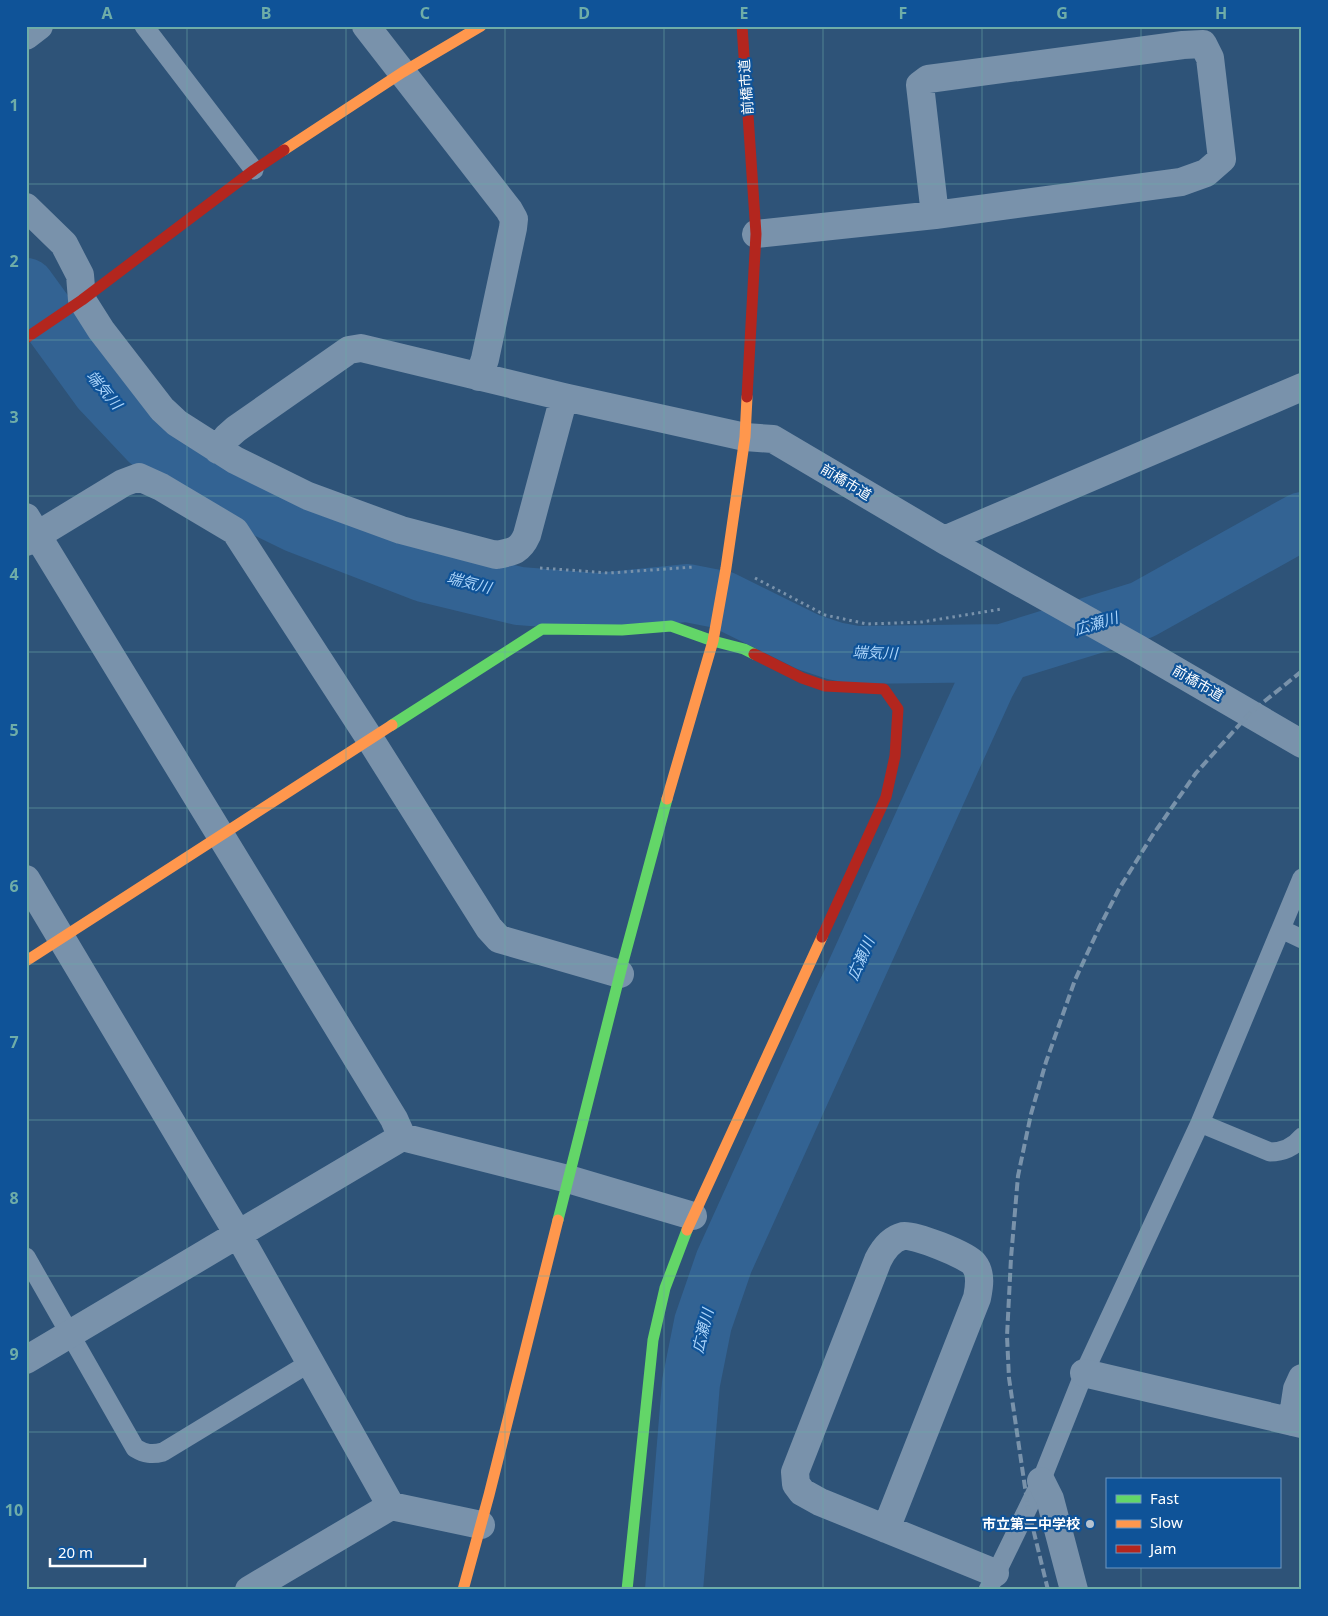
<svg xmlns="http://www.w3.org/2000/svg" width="1328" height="1616" viewBox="0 0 1328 1616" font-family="'Noto Sans','Noto Sans JP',sans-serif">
	<rect width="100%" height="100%" fill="#2e5378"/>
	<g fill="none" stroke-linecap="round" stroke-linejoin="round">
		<path stroke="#336393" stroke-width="58" d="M 26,287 L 100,389 L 149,441 L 185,464 L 250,501 L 297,524 L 424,573 L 519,596 L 597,602 L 687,593 L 723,600 L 808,642 L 835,651 L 856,655 L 1003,653
			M 674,1590 L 691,1383 L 703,1323 L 724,1262 L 986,684 L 1003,653 L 1142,610 L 1302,521"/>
		<path stroke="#7992ab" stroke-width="3" stroke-dasharray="2.5 4" stroke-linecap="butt" d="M 540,568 L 609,573 L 694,567
			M 755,578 L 825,615 L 867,624 L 922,622 L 1002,609"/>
		<path stroke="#7992ab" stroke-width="19" d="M 144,26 L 254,170
			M 1281,929 L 1302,939
			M 1200,1123 L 1270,1152 C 1283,1152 1293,1148 1302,1137
			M 26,1257 L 135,1448 C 145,1454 152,1455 163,1452 L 311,1362
			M 988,1590 L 1041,1481 L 1084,1373 L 1200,1123 L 1302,878"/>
		<path stroke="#7992ab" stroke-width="28" d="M 366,26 L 509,210 L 514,219 L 513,228 L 485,359 L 479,377
			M 26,36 L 39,26
			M 26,207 L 64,244 L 80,275 L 82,300 L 101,330 L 162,409 L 177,423 L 235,460 L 308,496 L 401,530 L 496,555 C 513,552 520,551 527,535 L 564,397
			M 756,234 L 935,215 L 1181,182 L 1206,173 L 1222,159 L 1210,58 L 1203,44 L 1183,45 L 928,79 L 920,85 L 935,215
			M 218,450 L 227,437 L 236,429 L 349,350 L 361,348 L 564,397 L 745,437 L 773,439 L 944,540 L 1137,648 L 1302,744
			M 26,517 L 394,1119 L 402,1137
			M 944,540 L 1302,387
			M 26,542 L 123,483 L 139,477 L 161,487 L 235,531 L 370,739 L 489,928 L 499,939 L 620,974
			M 26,879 L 238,1234 L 391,1506 L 249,1590
			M 26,1360 L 402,1137 L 568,1179 L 693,1216
			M 1084,1373 L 1302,1424
			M 1292,1422 L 1297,1389 L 1302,1378
			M 1041,1481 L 1050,1499 L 1074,1590
			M 391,1506 L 481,1525
			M 886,1529 L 977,1298 C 979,1288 982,1274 974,1264 C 967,1255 914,1234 903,1236 C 891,1239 883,1250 878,1260 L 795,1472 L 796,1484 L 802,1492 L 820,1502 L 995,1573"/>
		<path stroke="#63d668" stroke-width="11" d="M 392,725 L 542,629 L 622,630 L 671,626 L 713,641 L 744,649 L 754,654
			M 558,1220 L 622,966 L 667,799
			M 627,1590 L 653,1340 L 665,1288 L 687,1230"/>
		<path stroke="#ff974d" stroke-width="11" d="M 284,150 L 403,72 L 481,26
			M 667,799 L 713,641 L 726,568 L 745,437 L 747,397
			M 26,961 L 392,725
			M 687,1230 L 822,937
			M 463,1590 L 489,1495 L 558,1220"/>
		<path stroke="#b3261e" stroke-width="11" d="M 742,26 L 756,234 L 747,397
			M 26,338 L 82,300 L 254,170 L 284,150
			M 754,654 L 802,678 L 825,686 L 884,689 L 898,709 L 895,756 L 886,797 L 822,937"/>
		<path stroke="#7992aa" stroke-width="4" stroke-dasharray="9 4" stroke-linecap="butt" d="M 1048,1590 L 1028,1508 L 1009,1378 L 1007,1336 L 1011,1258 L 1018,1176 L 1031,1114 L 1046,1062 L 1075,980 L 1099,928 L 1119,889 L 1152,836 L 1196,773 L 1250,713 L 1302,671"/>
	</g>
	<path fill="none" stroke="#6fada8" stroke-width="1" stroke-opacity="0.55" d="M 187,26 L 187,1590M 346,26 L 346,1590M 505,26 L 505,1590M 664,26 L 664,1590M 823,26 L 823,1590M 982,26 L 982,1590M 1141,26 L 1141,1480M 26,184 L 1302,184M 26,340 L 1302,340M 26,496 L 1302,496M 26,652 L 1302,652M 26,808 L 1302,808M 26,964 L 1302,964M 26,1120 L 1302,1120M 26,1276 L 1302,1276M 26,1432 L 1302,1432M 1141,1567 L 1141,1590"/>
	<circle fill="#b6c3d0" stroke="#0f5398" stroke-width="2" cx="1090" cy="1524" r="5"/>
	<g text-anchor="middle" stroke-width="4.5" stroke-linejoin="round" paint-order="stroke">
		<g font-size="14" fill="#fff" stroke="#0f5398">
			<text transform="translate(746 87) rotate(-94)" y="5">前橋市道</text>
			<text transform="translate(846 482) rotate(31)" y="5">前橋市道</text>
			<text transform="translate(1198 683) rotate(30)" y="5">前橋市道</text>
		</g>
		<g font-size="14" font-weight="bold" fill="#fff" stroke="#0f5398" text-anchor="end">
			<text x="1080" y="1529">市立第二中学校</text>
		</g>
		<g font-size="15" font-style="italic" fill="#acd5fb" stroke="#0f5398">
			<text transform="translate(104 390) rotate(50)" y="5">端気川</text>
			<text transform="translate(469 583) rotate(14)" y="5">端気川</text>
			<text transform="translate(1096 624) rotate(-17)" y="5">広瀬川</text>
			<text transform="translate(875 653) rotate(2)" y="5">端気川</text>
			<text transform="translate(861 959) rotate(-66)" y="5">広瀬川</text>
			<text transform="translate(703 1331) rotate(-76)" y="5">広瀬川</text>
		</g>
	</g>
	<rect width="1328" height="1616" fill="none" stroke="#0f5398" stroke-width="55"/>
	<rect x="1106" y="1478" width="175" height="90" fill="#0f5398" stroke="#6f98c1"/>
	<rect x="1116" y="1495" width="25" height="8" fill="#63d668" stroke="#6f98c1"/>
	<text x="1150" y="1504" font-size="15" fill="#ffffff">Fast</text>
	<rect x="1116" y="1520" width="25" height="8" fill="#ff974d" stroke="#6f98c1"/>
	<text x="1150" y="1528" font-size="15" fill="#ffffff">Slow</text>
	<rect x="1116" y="1545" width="25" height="8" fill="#b3261e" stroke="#6f98c1"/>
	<text x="1150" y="1554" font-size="15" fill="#ffffff">Jam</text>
	<path d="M50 1558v8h95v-8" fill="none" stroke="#ffffff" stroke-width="2.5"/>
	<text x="58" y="1558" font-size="15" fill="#ffffff" stroke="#0f5398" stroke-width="4" paint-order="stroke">20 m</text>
	<rect x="28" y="28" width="1272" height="1560" fill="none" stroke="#6fada8" stroke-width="2"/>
	<g font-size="16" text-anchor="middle" font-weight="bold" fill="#6fada8">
		<text x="107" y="19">A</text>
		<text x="266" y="19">B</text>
		<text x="425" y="19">C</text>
		<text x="584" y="19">D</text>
		<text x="744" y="19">E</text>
		<text x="903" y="19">F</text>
		<text x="1062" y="19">G</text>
		<text x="1221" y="19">H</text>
		<text x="14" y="111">1</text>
		<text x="14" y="267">2</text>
		<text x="14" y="423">3</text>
		<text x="14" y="580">4</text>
		<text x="14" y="736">5</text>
		<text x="14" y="892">6</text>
		<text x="14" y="1048">7</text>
		<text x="14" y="1204">8</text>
		<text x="14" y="1360">9</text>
		<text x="14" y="1516">10</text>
	</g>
</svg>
